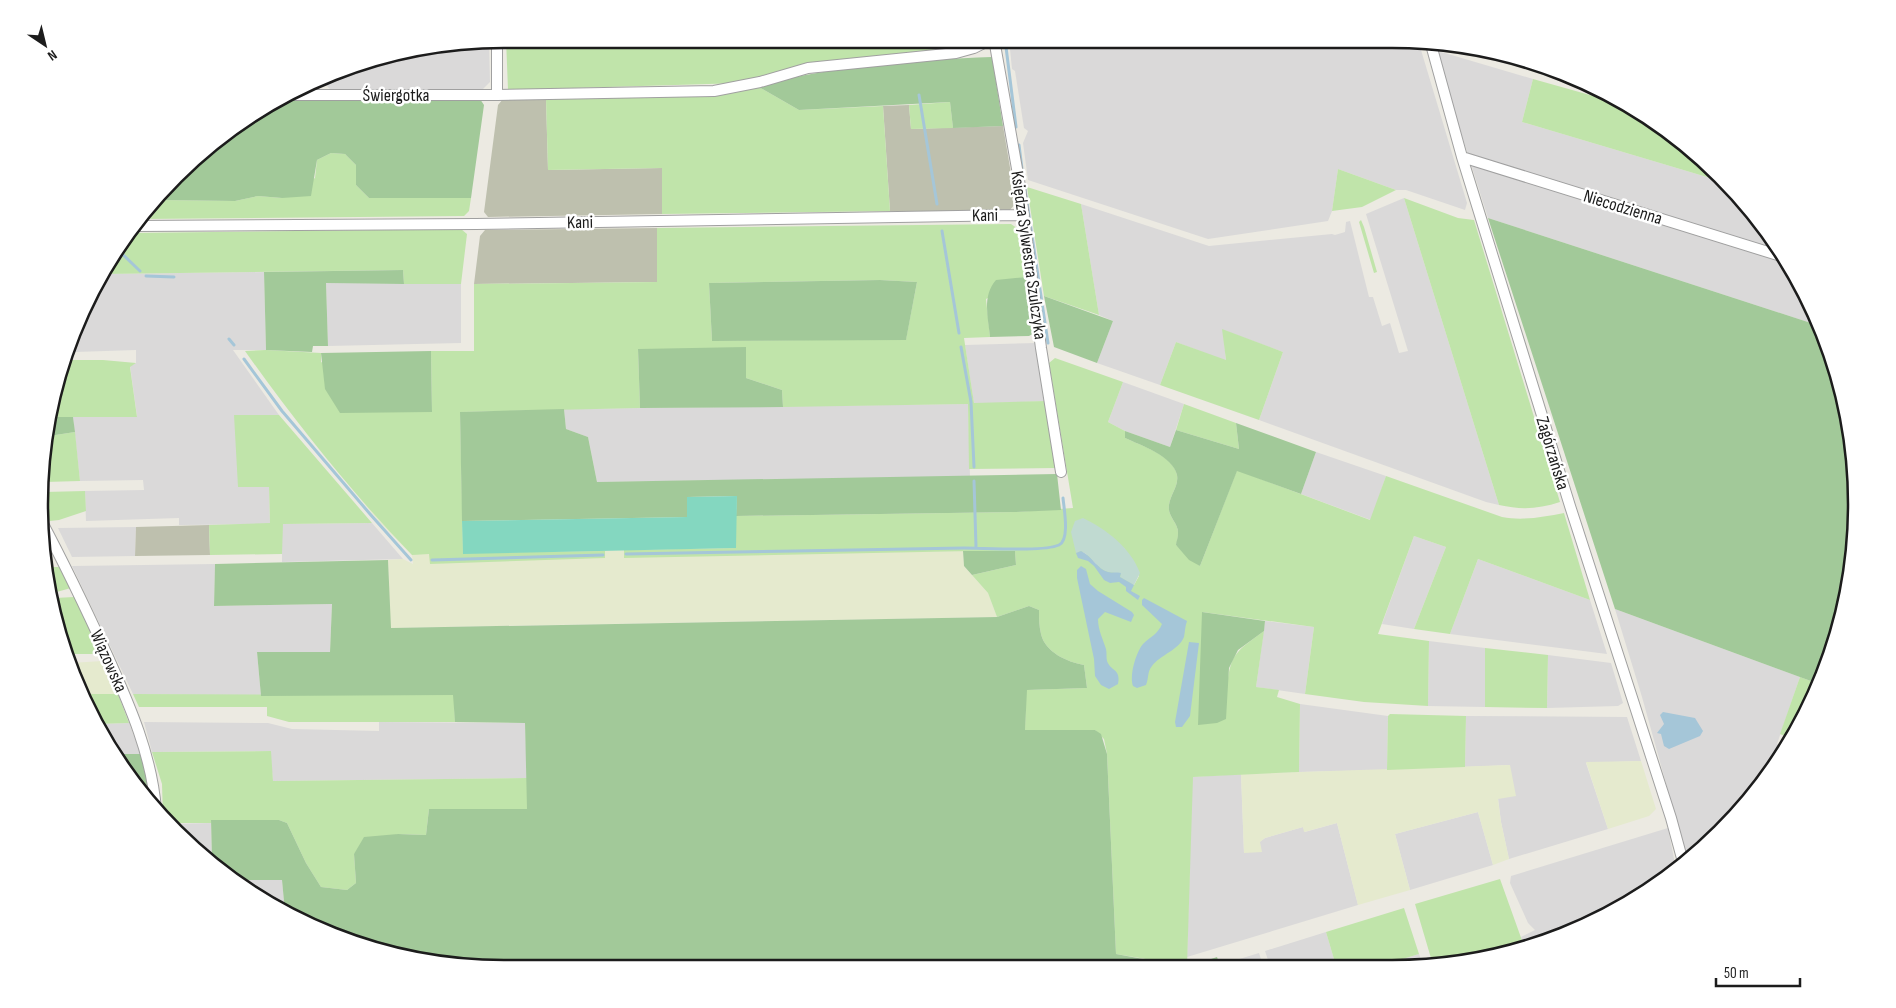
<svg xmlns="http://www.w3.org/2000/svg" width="1896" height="1008" viewBox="0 0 1896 1008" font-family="'Sofia Sans Condensed',sans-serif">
	<rect width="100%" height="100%" fill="#eceae2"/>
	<path fill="#dad9d9" d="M 1009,39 L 1418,40 L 1467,203 L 1465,210 L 1406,190 L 1396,190 L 1338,169 L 1332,211 L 1328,221 L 1208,239 L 1028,180 L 1023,143 L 1028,131 L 1024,128 L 1015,71 L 1012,69 Z
		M 489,41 L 490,82 L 482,90 L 333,92 L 324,83 L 324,80 L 354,64 Z
		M 1436,42 L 1513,55 L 1598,87 L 1608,93 Z
		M 1438,51 L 1533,79 L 1522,122 L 1727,183 L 1742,197 L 1795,272 L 1820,326 L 1488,218 L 1451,101 Z
		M 1404,198 L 1499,505 L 1486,502 L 1259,420 L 1283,352 L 1223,330 L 1226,361 L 1176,342 L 1160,385 L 1097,363 L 1113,321 L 1099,315 L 1081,204 L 1209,246 L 1332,234 L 1335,235 L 1345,232 L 1346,222 L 1350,221 L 1369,297 L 1373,297 L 1382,326 L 1390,323 L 1399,353 L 1408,351 L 1366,214 Z
		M 264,272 L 266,350 L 233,350 L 279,415 L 234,415 L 269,487 L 270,524 L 179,525 L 179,518 L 86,521 L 85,491 L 144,490 L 143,480 L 80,481 L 73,417 L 137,416 L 130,366 L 136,363 L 136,350 L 75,352 L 75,344 L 73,344 L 104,274 Z
		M 326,283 L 461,284 L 461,343 L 328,346 Z
		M 1037,343 L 1046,401 L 974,404 L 965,345 Z
		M 1123,382 L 1184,404 L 1170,447 L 1125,431 L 1108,422 Z
		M 968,404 L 970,477 L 597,482 L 588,437 L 566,429 L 564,409 Z
		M 1316,452 L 1386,476 L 1371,520 L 1301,494 Z
		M 372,523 L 403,559 L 282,562 L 282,524 Z
		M 136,527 L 135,556 L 72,557 L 58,528 Z
		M 1414,536 L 1446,547 L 1414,629 L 1382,624 Z
		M 1478,559 L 1590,600 L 1607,654 L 1450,634 Z
		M 215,564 L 214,606 L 332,604 L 330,652 L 257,652 L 261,696 L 133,694 L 72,566 Z
		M 1615,609 L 1800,677 L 1777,744 L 1785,746 L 1742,811 L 1687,859 L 1642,697 Z
		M 1265,621 L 1314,627 L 1305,694 L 1256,687 Z
		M 1429,641 L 1485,648 L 1485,707 L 1428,706 Z
		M 1548,655 L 1611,663 L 1623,703 L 1618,706 L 1547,708 Z
		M 1300,704 L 1388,716 L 1387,770 L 1299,772 Z
		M 1466,716 L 1627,717 L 1641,761 L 1586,763 L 1608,829 L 1509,859 L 1501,822 L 1498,798 L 1510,765 L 1465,767 Z
		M 144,722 L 268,723 L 292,729 L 379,731 L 379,722 L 525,723 L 527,778 L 273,781 L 270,751 L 152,752 Z
		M 129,723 L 141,754 L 113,754 L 97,724 Z
		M 1241,774 L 1244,853 L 1265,838 L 1303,827 L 1305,832 L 1337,823 L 1358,905 L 1187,957 L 1192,777 Z
		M 1478,812 L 1493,865 L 1410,890 L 1395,834 Z
		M 211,823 L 212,860 L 175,833 L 168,824 Z
		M 1668,828 L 1676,869 L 1651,891 L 1570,934 L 1524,946 L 1521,937 L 1535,930 L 1528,923 L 1510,883 L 1511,876 Z
		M 240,880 L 282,880 L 285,912 Z
		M 1326,932 L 1336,966 L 1270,966 L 1265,951 Z
		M 1259,953 L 1263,966 L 1220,966 L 1220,965 Z
		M 1419,954 L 1423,965 L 1383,965 Z"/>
	<path fill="#bec0ae" d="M 503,99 L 546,99 L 548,170 L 662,168 L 662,214 L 488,217 L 484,212 L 498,105 Z
		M 909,105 L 911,129 L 1003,126 L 1016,203 L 1009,211 L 890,211 L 883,106 Z
		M 657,228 L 657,282 L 474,284 L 480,236 L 485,230 Z
		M 209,525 L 210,555 L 135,556 L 136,527 Z"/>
	<path fill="#e5eace" d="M 461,476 L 463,521 L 529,519 L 737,496 L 736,548 L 624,550 L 624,557 L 963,551 L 964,566 L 988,593 L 997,617 L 390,628 L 388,560 L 403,559 L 413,564 L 412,555 L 380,523 L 344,479 Z
		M 40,530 L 50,548 L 51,567 L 47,567 L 40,535 Z
		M 103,661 L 118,694 L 81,694 L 74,682 L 70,663 Z
		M 1641,761 L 1656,809 L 1649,816 L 1608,829 L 1586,762 Z
		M 1510,765 L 1516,796 L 1498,799 L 1501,822 L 1509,859 L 1493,865 L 1478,812 L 1395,834 L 1410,890 L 1358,905 L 1337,823 L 1304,832 L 1303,827 L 1265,838 L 1260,842 L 1262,852 L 1244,853 L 1241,774 Z"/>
	<path fill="#c0e4aa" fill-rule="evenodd" d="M 506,39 L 979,39 L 951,50 L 911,52 L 813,66 L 742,83 L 508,90 Z
		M 1533,79 L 1629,106 L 1675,135 L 1727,183 L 1522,122 Z
		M 757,86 L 799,110 L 883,106 L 890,211 L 662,214 L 662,168 L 548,170 L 546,99 L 690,95 L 739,92 Z
		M 950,102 L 953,128 L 911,129 L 909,105 Z
		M 331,153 L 345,154 L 356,165 L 356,185 L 369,198 L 471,198 L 469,211 L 464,216 L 142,219 L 160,200 L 235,201 L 258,196 L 282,198 L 315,178 L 317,160 Z
		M 1338,169 L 1396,190 L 1362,207 L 1332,211 Z
		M 1027,187 L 1081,204 L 1099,315 L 1044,296 Z
		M 1404,198 L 1458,218 L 1474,220 L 1560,502 C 1539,509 1521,510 1499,505 Z
		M 1361,220 L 1364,227 L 1377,272 L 1374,273 L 1359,222 Z
		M 1011,224 L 1020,230 L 1027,277 L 986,299 L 990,337 L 964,338 L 974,403 L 1046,401 L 1056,468 L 969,469 L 968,404 L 783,407 L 782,390 L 746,378 L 638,349 L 640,408 L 460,412 L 463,553 L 605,551 L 605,558 L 430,564 L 429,554 L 412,555 C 351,492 296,423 245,351 L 266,350 L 321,353 L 321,362 L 432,412 L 431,351 L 474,351 L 474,284 L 657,282 L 657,228 ZM 880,280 L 917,282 L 906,339 L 712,341 L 709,283 Z
		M 461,229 L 467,234 L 461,284 L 404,284 L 403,270 L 104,274 L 117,246 L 129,233 Z
		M 1222,329 L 1283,352 L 1259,420 L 1160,385 L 1176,342 L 1226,360 Z
		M 1055,358 L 1123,382 L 1108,422 L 1125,431 L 1125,438 C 1140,445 1174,456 1177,475 C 1179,486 1170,495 1169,505 C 1167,517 1179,523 1178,534 C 1178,538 1177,542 1176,545 L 1200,566 L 1237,470 L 1370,520 L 1386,476 L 1502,517 C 1523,521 1543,517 1564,513 L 1590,600 L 1478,559 L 1450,634 L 1414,629 L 1446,547 L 1414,536 L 1378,634 L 1429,641 L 1428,706 L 1364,702 L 1305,694 L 1314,627 L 1202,612 L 1227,688 C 1230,653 1237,651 1264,631 L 1256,687 L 1279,690 L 1277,697 L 1300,704 L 1299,772 L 1193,777 L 1187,966 L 1116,954 L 1107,754 L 1104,739 L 1095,730 L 1025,730 L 1026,690 L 1087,688 L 1084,665 C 1067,662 1045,652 1041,634 C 1039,626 1039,618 1039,610 L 1029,606 L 997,617 L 988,593 L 972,575 L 1016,565 L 1015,551 L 972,551 L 624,558 L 624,550 L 736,548 L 736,516 L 1016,512 L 1073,508 L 1049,363 ZM 1124,548 L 1139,576 L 1134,585 L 1121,573 L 1095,564 L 1089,555 L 1076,553 Z
		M 65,360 L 103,360 L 136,363 L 130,367 L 137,417 L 51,417 L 55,384 Z
		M 1184,404 L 1236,423 L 1239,449 L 1176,430 Z
		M 234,415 L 279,415 L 372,523 L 283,524 L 282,554 L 210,555 L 209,525 L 270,523 L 269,487 L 238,487 Z
		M 75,432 L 80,481 L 45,482 L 49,436 Z
		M 85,491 L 86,511 L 59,520 L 50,521 L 42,507 L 44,492 Z
		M 47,567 L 60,567 L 71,588 L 53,593 Z
		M 74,597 L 102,654 L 68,654 L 55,598 Z
		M 1485,648 L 1548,655 L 1547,708 L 1485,707 Z
		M 1800,677 L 1819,684 L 1809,710 L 1790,738 L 1780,734 Z
		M 81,694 L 118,694 L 129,723 L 97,724 Z
		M 133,694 L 454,695 L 455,722 L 289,722 L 267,716 L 267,707 L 139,707 Z
		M 1390,714 L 1466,716 L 1465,767 L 1387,770 L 1388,716 Z
		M 271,751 L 273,781 L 527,778 L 527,809 L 429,809 L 426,835 L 398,834 L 354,854 L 356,883 L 347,890 L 321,887 L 306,863 L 287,823 L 279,820 L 211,820 L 211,823 L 167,823 L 163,818 L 162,784 L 152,752 Z
		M 1500,879 L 1524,946 L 1453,965 L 1433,965 L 1415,904 Z
		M 1404,908 L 1419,954 L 1383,965 L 1336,966 L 1326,932 Z"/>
	<path fill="#a2c999" d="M 992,57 L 1003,126 L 953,128 L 950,102 L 799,110 L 757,86 C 833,66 913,60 992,57 Z
		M 480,99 L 484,105 L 471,198 L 369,198 L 356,185 L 356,165 L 345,154 L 331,153 L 317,160 L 311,196 L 282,198 L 258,196 L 235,201 L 160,200 L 221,135 L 286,100 Z
		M 1488,218 L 1820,326 L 1833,355 L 1853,444 L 1856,535 L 1841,625 L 1819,684 L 1615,609 Z
		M 403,270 L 404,284 L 326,283 L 328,346 L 313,346 L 312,352 L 266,350 L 264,272 Z
		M 1027,277 L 1036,332 L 1029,336 L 990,337 C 988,317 982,296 996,280 Z
		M 880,280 L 917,282 L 906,340 L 712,341 L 709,283 Z
		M 1044,296 L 1113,321 L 1097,363 L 1054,347 Z
		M 746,347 L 746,378 L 782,390 L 783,407 L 640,408 L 638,349 Z
		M 431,351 L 432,412 L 340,413 L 325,389 L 321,353 Z
		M 564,409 L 566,429 L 588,437 L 597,482 L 1057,474 L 1061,510 L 1016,512 L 736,516 L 737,496 L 687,497 L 687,517 L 462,521 L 460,412 Z
		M 51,417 L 73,417 L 75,432 L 49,436 Z
		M 1236,423 L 1316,452 L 1301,494 L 1237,471 L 1200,566 L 1189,560 L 1176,545 C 1176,542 1178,538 1178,534 C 1179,523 1167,517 1169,505 C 1170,495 1179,486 1177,475 C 1173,456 1140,445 1125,438 L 1125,431 L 1170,447 L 1176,430 L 1239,449 Z
		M 963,551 L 1015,551 L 1016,565 L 972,575 L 964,566 Z
		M 388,560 L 391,628 L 997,617 L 1029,606 L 1039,610 C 1039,618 1039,626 1041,634 C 1045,652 1067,662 1084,665 L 1087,688 L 1027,690 L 1025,730 L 1095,730 L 1101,734 L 1107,754 L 1116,954 L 1181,966 L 474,968 L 384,953 L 298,921 L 285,912 L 282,880 L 240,880 L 212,860 L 211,820 L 279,820 L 287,823 L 306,863 L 321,887 L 347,890 L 356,883 L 354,854 L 364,837 L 398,834 L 426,835 L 429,809 L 527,809 L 525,723 L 455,722 L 453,695 L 261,696 L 257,652 L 330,652 L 332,604 L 214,606 L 215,564 Z
		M 1202,612 L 1265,621 L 1264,631 L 1238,650 L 1229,668 L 1226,719 L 1217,723 L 1198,725 Z
		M 113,754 L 141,754 L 146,775 L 149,801 L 117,763 Z
		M 1217,957 L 1220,966 L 1190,966 Z"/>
	<path fill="#c0dad1" d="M 1083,518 C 1106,529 1131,548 1140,573 L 1134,585 L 1120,577 L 1121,574 C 1117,573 1112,573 1108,572 C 1097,569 1092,556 1081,551 L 1076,553 L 1071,532 L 1075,521 Z"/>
	<path fill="#84d7c0" d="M 737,496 L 736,548 L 463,554 L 462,521 L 687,517 L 687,497 Z"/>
	<path fill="#a5c6d8" d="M 1081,551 C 1092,556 1097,569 1108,572 C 1112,573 1117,572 1121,573 L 1120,577 L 1134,585 L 1131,591 L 1140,596 L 1138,600 L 1126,591 L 1126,587 L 1119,582 L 1110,583 L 1104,580 L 1094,566 L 1088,561 L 1078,558 L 1076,553 Z
		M 1081,566 L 1086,569 L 1090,584 L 1098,591 L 1132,612 L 1134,615 L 1131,622 L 1105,612 L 1098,619 C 1098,630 1103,639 1106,649 C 1107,653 1106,657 1107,661 C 1111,672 1121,668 1118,684 L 1109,689 L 1101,685 L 1095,676 L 1094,659 L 1077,578 L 1077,570 Z
		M 1144,598 L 1187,621 C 1185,626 1185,632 1184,637 C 1179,650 1160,655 1152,666 C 1147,672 1149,678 1146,685 L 1137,688 L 1133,686 C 1129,676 1136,652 1143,644 C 1150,637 1158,634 1162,624 L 1142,605 L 1142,600 Z
		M 1189,642 L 1199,643 L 1190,716 L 1182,727 L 1176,727 L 1175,722 Z
		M 1663,712 L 1695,718 L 1703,731 L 1700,736 L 1669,749 L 1664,746 L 1661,734 L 1657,733 L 1664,724 L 1660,715 Z"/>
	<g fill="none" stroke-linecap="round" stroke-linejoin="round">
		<path stroke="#a5c6d8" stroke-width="3" d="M 1005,39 L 1016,127
			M 919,95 L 937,204
			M 1019,145 L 1023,177
			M 1025,189 L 1048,343
			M 942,231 L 959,333
			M 116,248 L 140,271
			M 146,276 L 174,277
			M 229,339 L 234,345
			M 961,347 L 971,402 L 974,467
			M 244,359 L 282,411 L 370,514 L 411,560
			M 974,481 L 976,547
			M 626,554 C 739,552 851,550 964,548 C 985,548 1043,552 1059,545 C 1070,540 1064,509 1063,498
			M 432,560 L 603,555"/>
		<defs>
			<path id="minor" d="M 994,39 L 1019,180 L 1041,348 L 1061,472
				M 497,40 L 497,95
				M 1430,41 L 1462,157 L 1570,506 L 1671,818 L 1683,862
				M 295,95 L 497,95 L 714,91 L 760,82 L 808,68 L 956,53 L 974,48 L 992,39
				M 1462,157 L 1784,257
				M 136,226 L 476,224 L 1024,215
				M 41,520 C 65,565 87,611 108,657 C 130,706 152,756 156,810"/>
		</defs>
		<use href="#minor" stroke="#a0a0a0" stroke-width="12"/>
		<use href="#minor" stroke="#fff" stroke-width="10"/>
	</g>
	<g text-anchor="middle" stroke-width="5" stroke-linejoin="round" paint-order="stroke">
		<g font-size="18" fill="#1c1c1c" stroke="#fff">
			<text x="396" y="101">Świergotka</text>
			<text transform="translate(1623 207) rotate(17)" y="6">Niecodzienna</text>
			<text transform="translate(985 215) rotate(-1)" y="6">Kani</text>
			<text transform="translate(580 222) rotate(-1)" y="6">Kani</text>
			<text transform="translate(1029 255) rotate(82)" y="6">Księdza Sylwestra Szulczyka</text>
			<text transform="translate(1553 453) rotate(73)" y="6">Zagórzańska</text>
			<text transform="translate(109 661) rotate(66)" y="6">Wiązowska</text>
		</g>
	</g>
	<path d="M0 0H1896V1008H0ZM504 48H1392A456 456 0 0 1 1848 504V504A456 456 0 0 1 1392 960H504A456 456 0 0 1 48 504V504A456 456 0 0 1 504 48Z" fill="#fff" fill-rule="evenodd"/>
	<path fill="none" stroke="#1c1c1c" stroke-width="2.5" d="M504 48H1392A456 456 0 0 1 1848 504V504A456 456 0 0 1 1392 960H504A456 456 0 0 1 48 504V504A456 456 0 0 1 504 48Z"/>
	<g transform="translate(45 45) rotate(145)" stroke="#ffffff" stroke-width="4" paint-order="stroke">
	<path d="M0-4L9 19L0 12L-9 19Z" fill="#1c1c1c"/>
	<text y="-8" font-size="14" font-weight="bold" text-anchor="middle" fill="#1c1c1c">N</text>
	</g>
	<path d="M1716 978v8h84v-8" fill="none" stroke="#1c1c1c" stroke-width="2.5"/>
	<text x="1724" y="978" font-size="15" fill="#1c1c1c" stroke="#ffffff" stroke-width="4" paint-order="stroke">50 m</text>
</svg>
